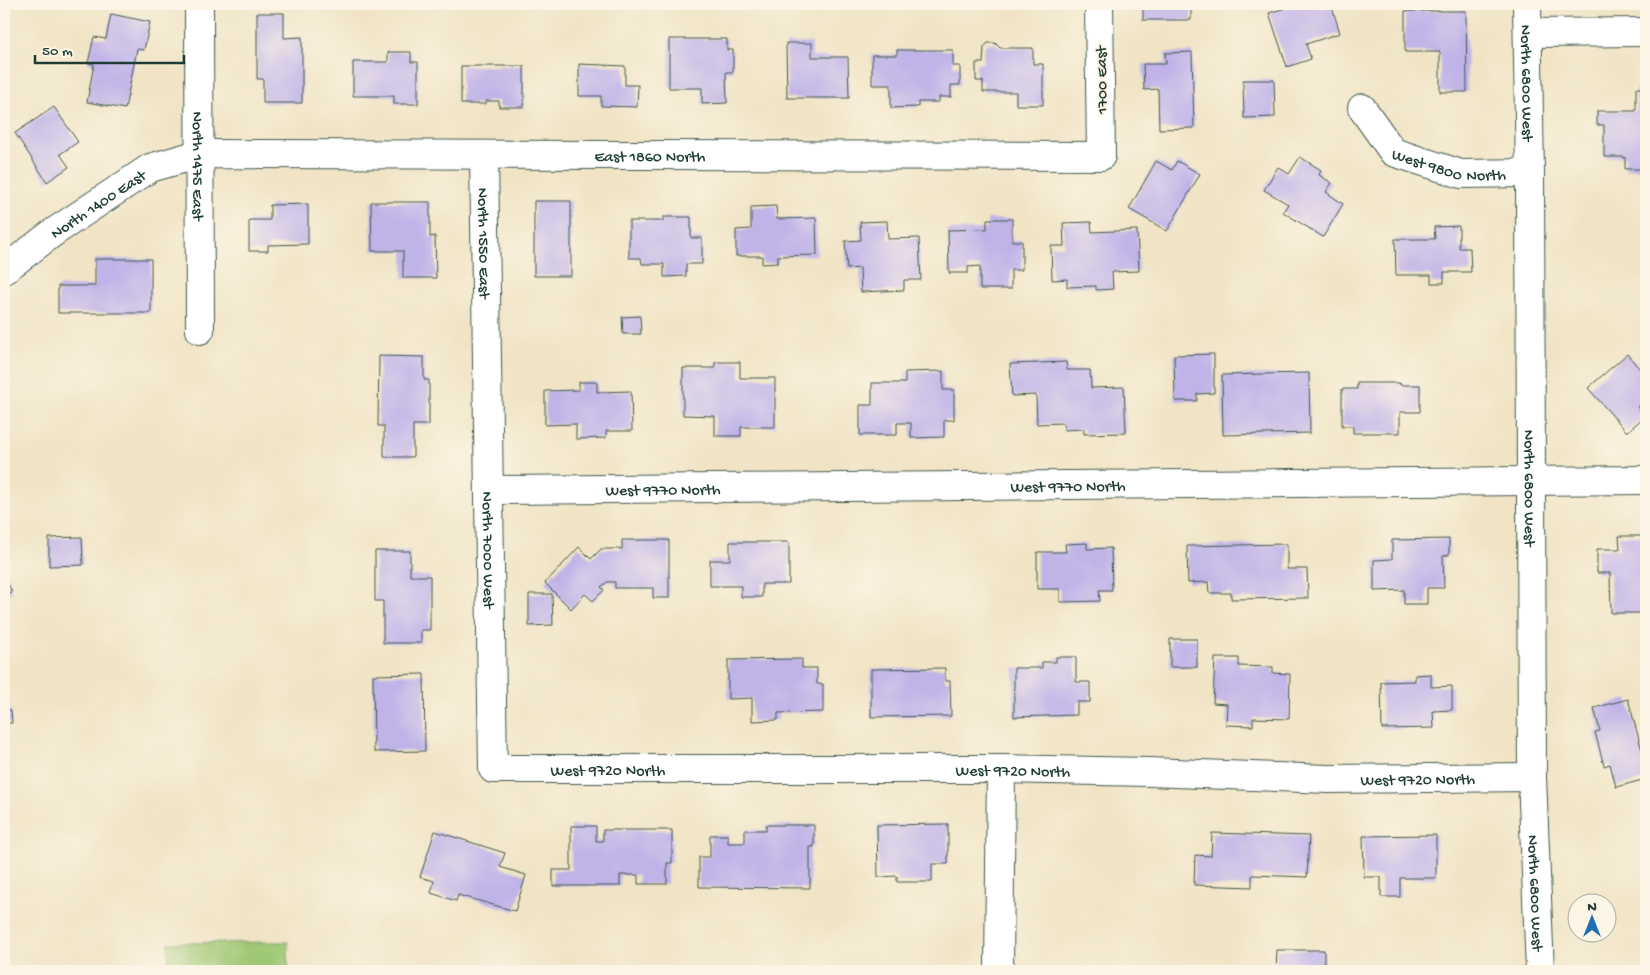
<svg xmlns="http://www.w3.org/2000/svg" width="1650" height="975" viewBox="0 0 1650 975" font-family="'Gochi Hand',sans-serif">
	<rect width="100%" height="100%" fill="#fcf5e5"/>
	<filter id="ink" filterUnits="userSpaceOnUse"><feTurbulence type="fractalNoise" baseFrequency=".02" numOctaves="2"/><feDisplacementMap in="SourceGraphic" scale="10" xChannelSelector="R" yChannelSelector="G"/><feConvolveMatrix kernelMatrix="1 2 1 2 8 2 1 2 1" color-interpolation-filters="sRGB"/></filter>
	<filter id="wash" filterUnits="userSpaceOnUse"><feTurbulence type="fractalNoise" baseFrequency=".0096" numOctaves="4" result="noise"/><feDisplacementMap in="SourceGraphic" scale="20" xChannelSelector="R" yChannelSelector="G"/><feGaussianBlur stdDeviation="1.12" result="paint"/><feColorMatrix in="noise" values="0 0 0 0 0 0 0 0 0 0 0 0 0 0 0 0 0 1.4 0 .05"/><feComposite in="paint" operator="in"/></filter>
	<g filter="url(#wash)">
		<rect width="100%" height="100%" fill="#f0e4c5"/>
		<path fill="#9ec773" stroke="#5e8254" d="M 288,942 L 288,971 L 169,971 L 168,943 Z"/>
		<g id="blocks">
			<path fill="#bfb3e8" d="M 1143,4 L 1191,4 L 1191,20 L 1143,20 Z
				M 1299,4 L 1331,4 L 1340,33 L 1306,44 L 1311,59 L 1287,67 L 1269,13 Z
				M 1405,11 L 1466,11 L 1467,92 L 1440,92 L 1440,52 L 1405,52 Z
				M 257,13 L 284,13 L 284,38 L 302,37 L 302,103 L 263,103 L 263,79 L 257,79 Z
				M 111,14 L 150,22 L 144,50 L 137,49 L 125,109 L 87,102 L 94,64 L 88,63 L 94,37 L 106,39 Z
				M 669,39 L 727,39 L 727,50 L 733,50 L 733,72 L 726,72 L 727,103 L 702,104 L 702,88 L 669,88 Z
				M 786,43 L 812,43 L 812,57 L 848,57 L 849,98 L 787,98 Z
				M 988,43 L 995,43 L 1000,48 L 1033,48 L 1033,64 L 1043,64 L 1043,105 L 1016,105 L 1016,92 L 983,92 L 983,81 L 976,81 L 976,63 L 983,63 L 984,47 Z
				M 897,50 L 953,50 L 953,66 L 960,66 L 960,85 L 951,85 L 951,97 L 939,97 L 939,102 L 918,102 L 918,107 L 891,108 L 891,85 L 872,85 L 872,55 L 897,55 Z
				M 388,52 L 411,52 L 411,62 L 418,62 L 418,104 L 394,104 L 394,96 L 353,96 L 353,62 L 388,62 Z
				M 1192,52 L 1194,128 L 1159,129 L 1158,89 L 1144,90 L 1143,64 L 1166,64 L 1165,53 Z
				M 579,64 L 625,66 L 625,85 L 638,85 L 637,107 L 601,106 L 601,96 L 579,96 Z
				M 461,66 L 524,66 L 524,107 L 499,107 L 499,101 L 486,101 L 486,104 L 461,104 Z
				M 1243,80 L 1274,80 L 1275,117 L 1244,118 Z
				M 1636,88 L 1646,88 L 1646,169 L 1625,169 L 1625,157 L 1604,157 L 1604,125 L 1597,125 L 1597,111 L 1636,111 Z
				M 54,107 L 78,142 L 60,154 L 69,167 L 47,182 L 15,133 Z
				M 1300,157 L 1321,170 L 1319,175 L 1332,183 L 1326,192 L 1343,204 L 1323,237 L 1283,212 L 1288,204 L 1264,190 L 1278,167 L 1289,174 Z
				M 1156,161 L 1172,170 L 1177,161 L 1200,174 L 1167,231 L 1129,209 Z
				M 534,201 L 571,201 L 571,276 L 534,276 Z
				M 371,202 L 430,202 L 430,237 L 435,236 L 436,278 L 403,278 L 403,251 L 372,251 Z
				M 308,204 L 308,244 L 268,245 L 268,251 L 249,251 L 249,220 L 270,220 L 270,205 Z
				M 776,206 L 777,219 L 816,218 L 817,255 L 778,256 L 778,263 L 762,264 L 762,256 L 736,256 L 736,230 L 751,229 L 751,207 Z
				M 663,217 L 691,217 L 691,238 L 702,238 L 702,264 L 686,264 L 686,276 L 664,277 L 664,264 L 642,264 L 641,258 L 629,258 L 629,221 L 663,221 Z
				M 987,219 L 1012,219 L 1012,241 L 1022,241 L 1022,270 L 1011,270 L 1011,289 L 980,289 L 980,266 L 968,267 L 968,273 L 949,273 L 948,230 L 987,229 Z
				M 887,221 L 888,239 L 919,238 L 921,280 L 904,280 L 904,290 L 861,292 L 860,268 L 847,269 L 845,241 L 861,240 L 860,222 Z
				M 1091,222 L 1092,232 L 1137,230 L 1139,271 L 1112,272 L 1113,289 L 1096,290 L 1096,286 L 1067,287 L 1067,279 L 1052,280 L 1051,246 L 1064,246 L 1063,223 Z
				M 1459,226 L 1459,248 L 1470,248 L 1471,272 L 1444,272 L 1444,283 L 1431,283 L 1431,275 L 1396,275 L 1395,239 L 1435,239 L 1434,227 Z
				M 95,259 L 151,259 L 151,313 L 58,313 L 58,286 L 95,286 Z
				M 640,316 L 641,334 L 623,334 L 622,317 Z
				M 1214,354 L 1214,393 L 1197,394 L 1197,401 L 1175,401 L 1174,355 Z
				M 1627,354 L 1646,376 L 1646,399 L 1637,407 L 1645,416 L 1627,432 L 1588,388 Z
				M 379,356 L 424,357 L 424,380 L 429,380 L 429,425 L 413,425 L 413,457 L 384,457 L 384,426 L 378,426 Z
				M 715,362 L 740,362 L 740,378 L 775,378 L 775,427 L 741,427 L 741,436 L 715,436 L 715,416 L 683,415 L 683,368 L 715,368 Z
				M 1066,362 L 1067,370 L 1090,370 L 1091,388 L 1124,387 L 1126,433 L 1084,434 L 1084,429 L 1064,430 L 1063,423 L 1037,424 L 1036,395 L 1012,396 L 1010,364 Z
				M 943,371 L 943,390 L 954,390 L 954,420 L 944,420 L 944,437 L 911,438 L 911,423 L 897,423 L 897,435 L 860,435 L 860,405 L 872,405 L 872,383 L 905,383 L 905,372 Z
				M 1309,373 L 1310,433 L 1223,435 L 1222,375 Z
				M 579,382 L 597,382 L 597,392 L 631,391 L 632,431 L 606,431 L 606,438 L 576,439 L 576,424 L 545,425 L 545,391 L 579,390 Z
				M 1357,383 L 1400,383 L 1400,385 L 1420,385 L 1420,412 L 1400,412 L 1400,433 L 1353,433 L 1353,426 L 1342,426 L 1342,389 L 1357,389 Z
				M 1619,536 L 1646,536 L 1646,613 L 1611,613 L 1610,573 L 1597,573 L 1597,549 L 1620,549 Z
				M 82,537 L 83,565 L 49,566 L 49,538 Z
				M 1449,539 L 1449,555 L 1443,556 L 1444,588 L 1427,588 L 1427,604 L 1404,604 L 1404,590 L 1374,591 L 1374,560 L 1392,559 L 1392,540 Z
				M 622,540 L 669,540 L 669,598 L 653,598 L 653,588 L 615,588 L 615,582 L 607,582 L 601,587 L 604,590 L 593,601 L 585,594 L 571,609 L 545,583 L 579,547 L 591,559 L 601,549 L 622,549 Z
				M 730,542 L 789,542 L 789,584 L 762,584 L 762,597 L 741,597 L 741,586 L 710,586 L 710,560 L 730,560 Z
				M 1087,543 L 1087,549 L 1111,548 L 1112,590 L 1099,590 L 1100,601 L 1060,602 L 1060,589 L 1037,589 L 1037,552 L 1066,552 L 1065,544 Z
				M 1287,544 L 1287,569 L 1307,569 L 1308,598 L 1231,599 L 1231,593 L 1209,593 L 1208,582 L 1188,583 L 1187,546 Z
				M 375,551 L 410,551 L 410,576 L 430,576 L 430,630 L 421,630 L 421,643 L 383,643 L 383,601 L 375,601 Z
				M 4,575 L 12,592 L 4,596 Z
				M 529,594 L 552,594 L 553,625 L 529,626 Z
				M 1170,639 L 1197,639 L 1197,667 L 1170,667 Z
				M 1056,657 L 1076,657 L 1076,682 L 1090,682 L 1090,702 L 1077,702 L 1077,715 L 1014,717 L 1014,668 L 1042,668 L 1042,662 L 1056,662 Z
				M 1215,658 L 1239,658 L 1239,666 L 1273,667 L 1273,673 L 1290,674 L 1289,719 L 1253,718 L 1253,726 L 1226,725 L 1227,704 L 1213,703 Z
				M 802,659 L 802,668 L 817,668 L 817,684 L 823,684 L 823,712 L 778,713 L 778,720 L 752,721 L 752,698 L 728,699 L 728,660 Z
				M 945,668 L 945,681 L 950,681 L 951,716 L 871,717 L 871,669 Z
				M 424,674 L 425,751 L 374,752 L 373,675 Z
				M 1431,674 L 1431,687 L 1452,686 L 1452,710 L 1433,711 L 1434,728 L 1382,729 L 1381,682 L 1415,681 L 1415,675 Z
				M 4,697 L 6,710 L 11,710 L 12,723 L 4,723 Z
				M 1628,699 L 1646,765 L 1646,779 L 1616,787 L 1610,764 L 1604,766 L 1595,732 L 1600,731 L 1594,708 Z
				M 948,824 L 948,864 L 932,864 L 932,882 L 897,882 L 897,876 L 878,877 L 877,825 Z
				M 766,825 L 814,825 L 814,847 L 810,847 L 810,888 L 699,887 L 699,857 L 710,857 L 710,835 L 728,835 L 728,843 L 745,843 L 745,830 L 766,830 Z
				M 571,826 L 596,826 L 596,841 L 603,841 L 603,830 L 672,830 L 672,863 L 667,863 L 667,884 L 638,884 L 638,875 L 620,875 L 620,886 L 553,886 L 553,870 L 571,870 Z
				M 435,831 L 505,853 L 500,867 L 526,875 L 515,911 L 458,895 L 456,901 L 431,893 L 434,881 L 420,877 Z
				M 1212,833 L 1309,836 L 1307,877 L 1252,875 L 1252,887 L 1194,885 L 1195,855 L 1211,856 Z
				M 1436,835 L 1436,878 L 1400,878 L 1400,897 L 1381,897 L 1381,877 L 1364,877 L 1363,836 Z
				M 1277,950 L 1324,950 L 1324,971 L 1276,971 Z"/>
		</g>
	</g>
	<g filter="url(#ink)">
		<use href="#blocks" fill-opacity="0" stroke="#3e564a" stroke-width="1"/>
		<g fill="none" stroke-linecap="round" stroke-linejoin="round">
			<defs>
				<g id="minor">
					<path id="s1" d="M 199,4 L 200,330"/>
					<path id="s2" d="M 1527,4 L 1530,173 L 1532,777 L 1540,971"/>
					<path d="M 1528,33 L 1646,32"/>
					<path id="s3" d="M 1362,108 L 1393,152 L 1461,174 L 1530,173"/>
					<path id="s4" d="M 484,155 L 493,769 L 1001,769 L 1149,772 L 1328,779 L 1532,777"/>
					<path id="s5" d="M 4,270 L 54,232 L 150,168 L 199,154 L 1101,156 L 1099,4"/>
					<path id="s6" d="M 489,490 L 1646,480"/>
					<path d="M 999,971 L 1001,769"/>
				</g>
			</defs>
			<use href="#minor" stroke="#3e564a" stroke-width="30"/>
			<use href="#minor" stroke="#fff" stroke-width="28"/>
		</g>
	</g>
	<g text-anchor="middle" stroke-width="4" stroke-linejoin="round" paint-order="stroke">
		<g font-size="16" fill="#1f3d34" stroke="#fcf5e5">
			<text transform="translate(1100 80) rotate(-91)" y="6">1700 East</text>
			<text dy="6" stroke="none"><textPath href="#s2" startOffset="79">North 6800 West</textPath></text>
			<text dy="6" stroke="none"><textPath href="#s5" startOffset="680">East 1860 North</textPath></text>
			<text dy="6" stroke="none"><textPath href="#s3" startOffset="112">West 9800 North</textPath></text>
			<text dy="6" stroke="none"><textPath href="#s1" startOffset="162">North 1475 East</textPath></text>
			<text dy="6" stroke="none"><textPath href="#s5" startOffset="115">North 1400 East</textPath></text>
			<text dy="6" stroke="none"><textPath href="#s4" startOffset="88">North 1550 East</textPath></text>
			<text dy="6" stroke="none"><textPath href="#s6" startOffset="579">West 9770 North</textPath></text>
			<text dy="6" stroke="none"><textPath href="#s2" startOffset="484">North 6800 West</textPath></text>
			<text dy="6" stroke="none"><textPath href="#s6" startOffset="174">West 9770 North</textPath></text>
			<text dy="6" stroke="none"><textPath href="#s4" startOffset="395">North 7000 West</textPath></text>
			<text dy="6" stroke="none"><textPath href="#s4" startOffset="729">West 9720 North</textPath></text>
			<text dy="6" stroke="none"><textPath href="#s4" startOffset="1134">West 9720 North</textPath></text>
			<text dy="6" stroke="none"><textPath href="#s4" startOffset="1539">West 9720 North</textPath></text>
			<text dy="6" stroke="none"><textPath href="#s2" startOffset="889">North 6800 West</textPath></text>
		</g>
	</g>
	<rect width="1650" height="975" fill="none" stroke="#fcf5e5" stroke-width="20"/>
	<g transform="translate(1592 918)"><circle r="24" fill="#fcf5e5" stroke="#a4ab9e"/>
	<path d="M0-4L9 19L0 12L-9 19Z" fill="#1f6fb2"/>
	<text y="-8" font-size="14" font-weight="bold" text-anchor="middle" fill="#1f3d34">N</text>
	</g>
	<path d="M35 55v8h149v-8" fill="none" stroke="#1f3d34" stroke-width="2.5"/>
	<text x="42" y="55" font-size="15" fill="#1f3d34" stroke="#fcf5e5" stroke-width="4" paint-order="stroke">50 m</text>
</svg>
